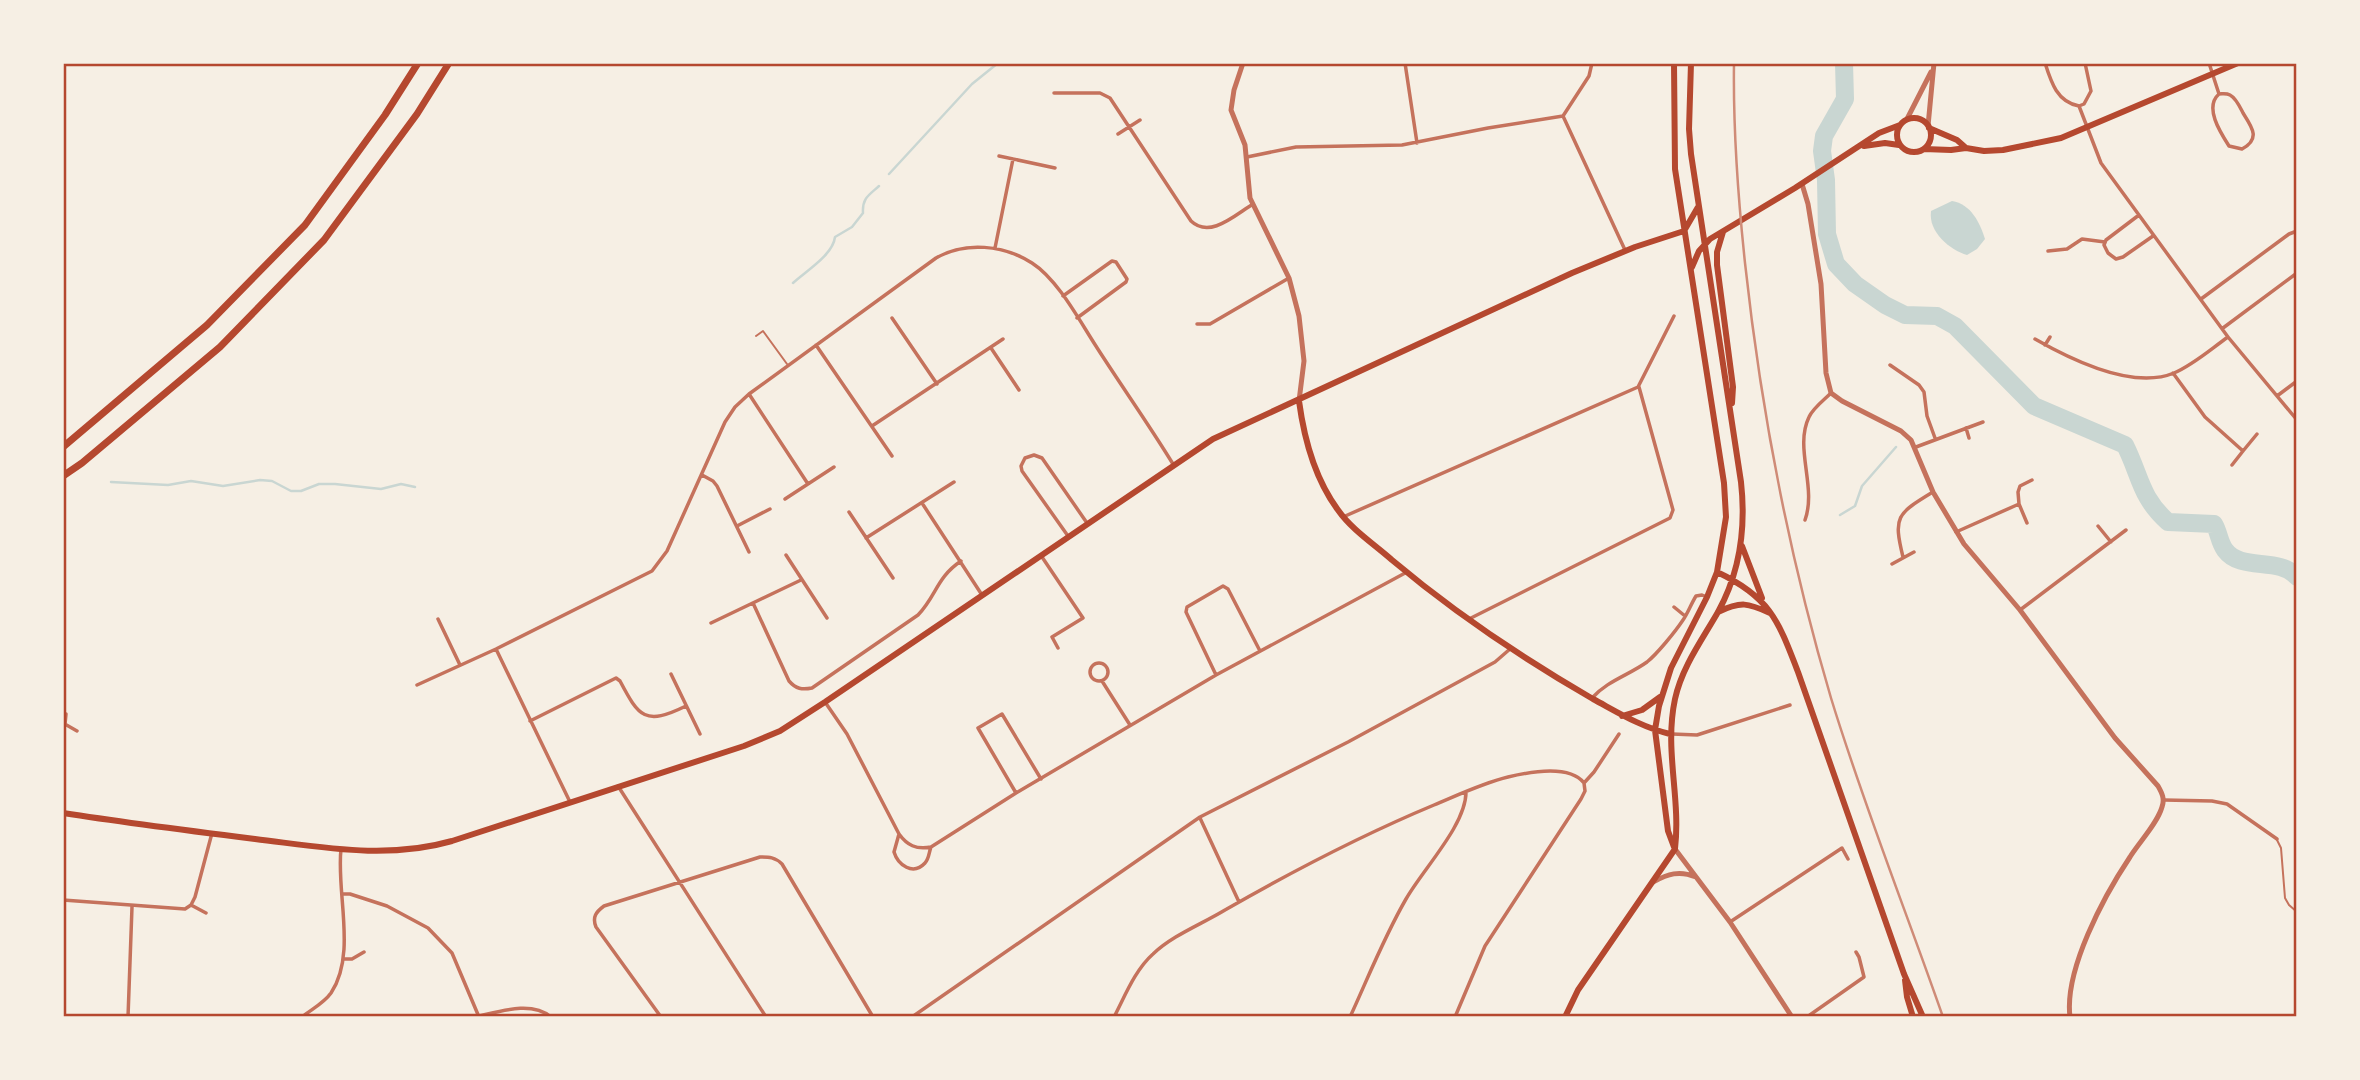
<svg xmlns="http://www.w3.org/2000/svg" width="2360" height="1080" viewBox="0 0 2360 1080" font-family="Rubik,sans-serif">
	<rect width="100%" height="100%" fill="#f6efe4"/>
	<path fill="#c9d6d2" d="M 1952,201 C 1971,204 1980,223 1985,239 L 1977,249 L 1967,255 C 1950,250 1928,232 1931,211 Z"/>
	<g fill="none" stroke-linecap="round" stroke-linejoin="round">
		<path stroke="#c9d6d2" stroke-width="2.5" d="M 889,174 L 972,84 L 998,63
			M 793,283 C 806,271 833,255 835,237 L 852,227 L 863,213 C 862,198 869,195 879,186
			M 1979,359 L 1983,354
			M 111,482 L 168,485 L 191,481 L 223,486 L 260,480 L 272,481 L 291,491 L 301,491 L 319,484 L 335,484 L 381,489 L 401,484 L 415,487
			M 1840,515 L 1855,506 L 1862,486 L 1896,447"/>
		<path stroke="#c9d6d2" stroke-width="18" d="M 1844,63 L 1845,99 L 1824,136 L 1822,151 L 1826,180 L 1827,234 L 1836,264 L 1855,284 L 1885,305 L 1905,315 L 1937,316 L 1955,326 L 2034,406 L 2125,445 C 2141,477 2140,497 2168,522 L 2214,524 C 2219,532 2219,542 2225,550 C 2241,572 2279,556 2297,577"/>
		<path stroke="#c5725c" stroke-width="2" d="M 756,336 L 763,331 L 787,364
			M 2277,840 L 2281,848 L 2285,898 L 2289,905 L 2297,912"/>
		<path stroke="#c5725c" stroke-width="3.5" d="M 1405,63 L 1417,143
			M 2045,63 C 2051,82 2057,102 2079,106
			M 2209,63 L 2219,94 C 2204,107 2220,132 2229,146 L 2242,149 C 2261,139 2252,127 2243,113 C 2240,107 2236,98 2230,95 C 2226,93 2223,94 2219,94
			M 1054,93 L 1100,93 L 1110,98 L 1191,221 C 1210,239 1235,215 1253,204
			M 2079,106 L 2101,163 L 2228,337 L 2297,420
			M 2079,106 L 2084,104 L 2091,91 L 2085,63
			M 1563,116 L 1625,250
			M 1563,116 L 1589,76 L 1592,63
			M 1118,134 L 1140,120
			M 999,156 L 1055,168
			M 1247,157 L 1296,147 L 1402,145 L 1488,128 L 1563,116
			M 2139,215 L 2106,240 L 2104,245 L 2108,253 L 2116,259 L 2123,257 L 2153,236
			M 995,248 L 1013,159
			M 2048,251 L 2067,249 L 2082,239 L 2105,242
			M 1063,296 L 1112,261 L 1116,262 L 1127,279 L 1126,282 L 1077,318
			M 2201,299 L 2289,234 L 2297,231
			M 892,318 L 937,384
			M 1197,324 L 1210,324 L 1289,278
			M 2223,328 L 2297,273
			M 2035,339 C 2070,359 2133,390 2174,373 C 2193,365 2211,349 2228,337
			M 816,345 L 892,456
			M 2045,345 L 2050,337
			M 991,348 L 1019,390
			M 1890,365 L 1919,385 L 1924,392 L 1927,416 L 1935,438
			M 2173,373 L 2205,417 L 2243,451 L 2257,434
			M 749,394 L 808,484
			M 2277,396 L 2297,381
			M 872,426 L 1003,339
			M 1966,428 L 1969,438
			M 1916,447 L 1983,422
			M 2232,465 L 2243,451
			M 702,475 L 713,481 L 717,486 L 749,552
			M 785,499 L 834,467
			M 922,503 L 982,595
			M 2019,504 L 2018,492 L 2020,486 L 2032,480
			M 849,512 L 893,578
			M 1343,517 L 1638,387 L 1674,316
			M 1805,520 C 1817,487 1794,448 1809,417 C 1813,408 1824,400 1831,393
			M 737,526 L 770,509
			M 2098,526 L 2111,542
			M 1956,532 L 2019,504 L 2027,523
			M 1068,536 L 1022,471 L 1021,466 L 1025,458 L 1034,455 L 1042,458 L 1087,523
			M 866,538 L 954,482
			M 786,555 L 827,618
			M 1042,557 L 1083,618 L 1052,637 L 1058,648
			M 1903,557 C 1893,516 1897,514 1933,492
			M 1892,564 L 1914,552
			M 753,603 L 789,681 C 796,689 802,690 812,688 L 918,615 C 937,595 936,578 961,561
			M 1674,607 L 1685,616
			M 2020,610 L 2126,530
			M 438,619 L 460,665
			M 1469,619 L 1670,518 L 1673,510 L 1639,387
			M 711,623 L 801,580
			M 496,649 L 570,802
			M1090 672a9 9 0 1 1 18 0a9 9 0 1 1-18 0Z
			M 671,674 L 700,734
			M 1216,675 L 1186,612 L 1187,607 L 1223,586 L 1228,589 L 1260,651
			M 1102,681 L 1130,725
			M 417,685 L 496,649 L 652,571 L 667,551 L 725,422 L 735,407 L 749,394 L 936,258 C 965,241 1004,245 1032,263 C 1057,279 1078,318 1094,343 C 1120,384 1148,423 1173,464
			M 1592,698 C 1607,681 1629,675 1647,662 C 1657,654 1675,632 1683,620 C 1688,613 1691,604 1696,596 L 1702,595 L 1707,597
			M 825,702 L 847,734 L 899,834 C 907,845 916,850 931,847 L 1016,793 L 1216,675 L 1407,572
			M 530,721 L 616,678 L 620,681 C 639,717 645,726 686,706
			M 63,723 L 77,731
			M 65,724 L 66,714
			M 1672,734 L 1697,735 L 1790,705
			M 618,786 L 766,1017
			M 1016,793 L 978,728 L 1002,714 L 1041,779
			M 2164,800 L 2212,801 L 2227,804 L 2277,839
			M 1200,818 L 1239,902
			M 899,834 L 894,852 C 898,865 913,876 925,863 C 929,859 929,852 931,847
			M 343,894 L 350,894 L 387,906 L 428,928 L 452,953 L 479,1017
			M 63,900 L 185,909 L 191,905 L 195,897 L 212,833
			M 191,905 L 206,913
			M 1730,922 L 1842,848 L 1848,859
			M 343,959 L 352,959 L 364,952
			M 479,1016 C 501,1011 532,1001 551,1017
			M 128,1017 L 132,907
			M 302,1017 C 312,1009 324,1003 331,993 C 357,954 336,893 341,849
			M 661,1017 L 596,927 C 592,917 596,912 604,906 L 760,857 C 769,857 775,857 782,864 L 873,1017
			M 912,1017 L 1200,817 L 1348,742 L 1495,662 L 1510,649
			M 1114,1017 C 1125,996 1135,970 1153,954 C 1173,935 1202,924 1225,910 C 1293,871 1362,835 1434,805 C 1458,795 1483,783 1508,777 C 1529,772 1569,764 1584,783
			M 1350,1017 C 1368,978 1384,937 1406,899 C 1423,869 1466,825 1466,792
			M 1455,1017 L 1485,946 L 1581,799 L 1585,791 L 1584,783 L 1594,772 L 1619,734
			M 1807,1017 L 1864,977 L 1859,957 L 1856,952"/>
		<path stroke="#c5725c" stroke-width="5" d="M 1243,63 L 1234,90 L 1231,110 L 1245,145 L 1250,198 L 1289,278 L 1299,316 L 1304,361 L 1299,401
			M 1907,119 L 1931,72
			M 1928,126 L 1934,63
			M 1802,184 L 1808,204 L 1821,284 L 1826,373 L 1831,393 L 1842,401 L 1901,431 L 1911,440 L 1933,492 L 1964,544 L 2020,610 L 2115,738 L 2158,786 C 2162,793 2165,799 2162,807 C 2157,824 2140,841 2130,857 C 2104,896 2064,970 2070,1017
			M 1675,849 L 1730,922 L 1792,1017
			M 1653,882 C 1668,874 1679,870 1696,877"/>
		<path stroke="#b5482f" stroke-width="6" d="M 1674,63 L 1675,169 L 1724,483 L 1726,517 L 1717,572 L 1707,597 L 1671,668 L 1659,706 L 1655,730 L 1668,831 L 1674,847
			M1897 135a17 17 0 1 1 34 0a17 17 0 1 1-34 0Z
			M 1929,128 L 1957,140 L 1966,148
			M 1864,146 L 1885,143 L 1899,145
			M 1924,149 L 1951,150 L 1966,148 L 1984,151 L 2003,150 L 2061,138 L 2238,63
			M 1723,232 L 1717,252 L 1717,265 L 1733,387 L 1732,403
			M 1692,267 L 1699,251 L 1710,239 L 1795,188 L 1879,133 L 1900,125
			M 1299,401 C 1304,438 1315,479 1338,510 C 1352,530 1374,544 1392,560 C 1455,613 1522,658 1593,699 C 1619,713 1641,727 1670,734
			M 1742,546 L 1762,598
			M 1717,572 C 1770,597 1778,620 1798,672 L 1904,974 L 1923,1017
			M 1718,612 C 1741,601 1748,603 1770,613
			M 1622,716 L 1642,710 L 1660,697
			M 63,813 C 127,823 191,831 255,839 C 322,847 386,860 452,841 L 744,746 L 780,731 L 825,702 L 1213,439 L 1572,273 L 1635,247 L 1684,231 L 1698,207
			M 1905,980 L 1907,997 L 1913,1017
			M 1565,1017 L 1578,990 L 1675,849 C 1681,797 1664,751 1675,699 C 1682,667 1702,640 1718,612 C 1740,572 1746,527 1741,482 L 1691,154 L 1689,129 L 1691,63"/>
		<path stroke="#b5482f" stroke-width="7" d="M 63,447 L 207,325 L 305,225 L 385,115 L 418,63
			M 63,476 L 82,463 L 220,347 L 324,240 L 417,114 L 449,63"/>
		<path stroke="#cf8b77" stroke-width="2.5" d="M 1734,63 C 1733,130 1738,197 1745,263 C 1761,411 1789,556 1831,698 C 1864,806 1906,911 1943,1017"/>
	</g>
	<rect width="2360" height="1080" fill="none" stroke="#f6efe4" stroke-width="130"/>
	<rect x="65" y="65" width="2230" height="950" fill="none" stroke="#b5482f" stroke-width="2.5"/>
</svg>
